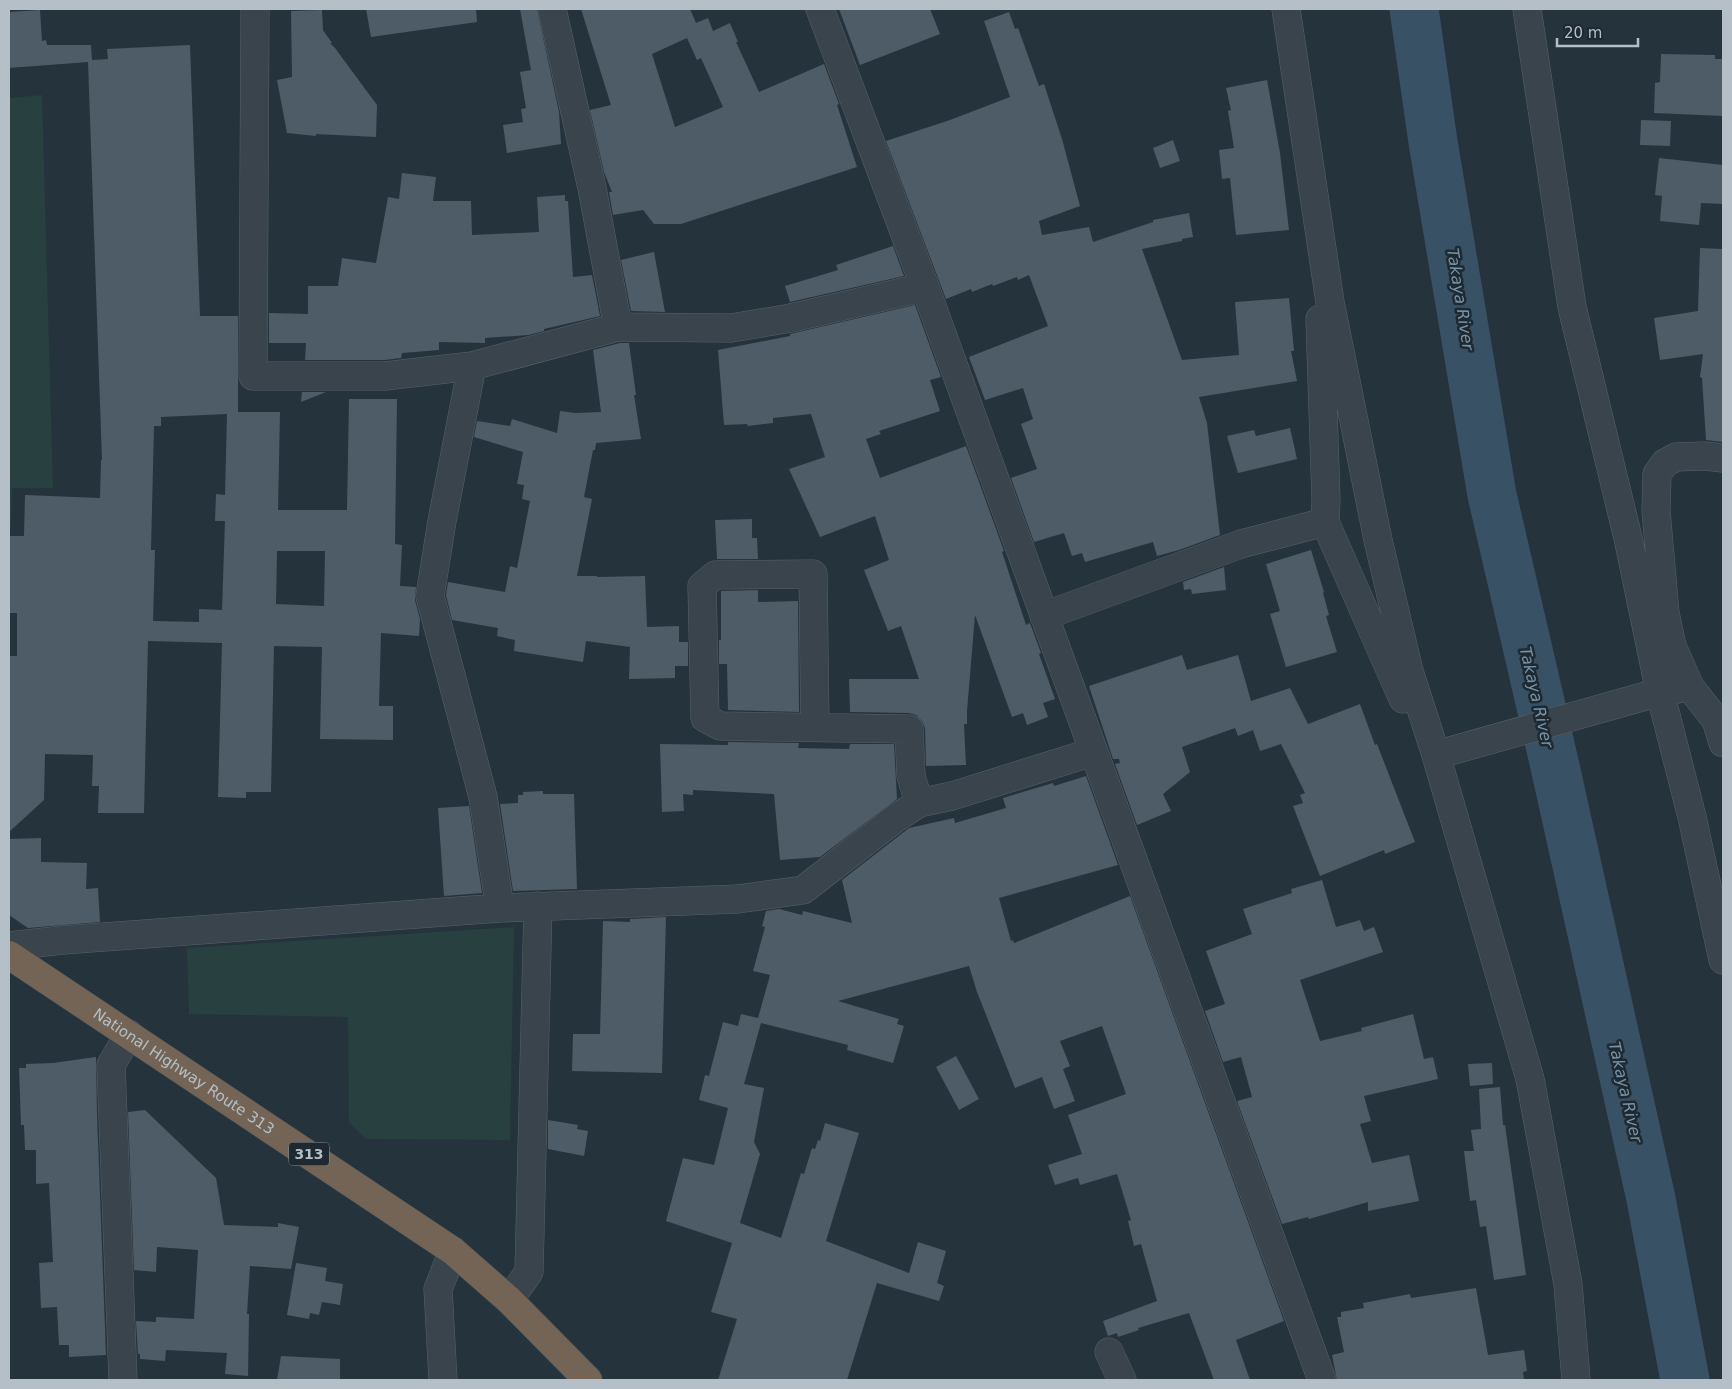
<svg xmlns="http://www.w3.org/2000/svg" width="1732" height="1389" viewBox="0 0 1732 1389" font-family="'DejaVu Sans',sans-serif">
	<rect width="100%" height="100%" fill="#25333d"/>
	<path fill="#28403f" d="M 42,95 L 53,488 L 12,488 L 11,526 L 9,526 L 9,98 Z
		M 514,927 L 510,1140 L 366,1139 L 349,1122 L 348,1017 L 189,1014 L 187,948 Z"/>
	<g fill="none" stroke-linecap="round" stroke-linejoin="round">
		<path stroke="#395164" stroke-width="49" d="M 1414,9 L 1433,142 L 1492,495 L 1554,762 L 1651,1199 L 1685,1380"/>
	</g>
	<path fill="#4e5c68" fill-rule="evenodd" d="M 366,9 L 476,9 L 477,22 L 371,37 Z
		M 520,9 L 537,9 L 559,112 L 561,144 L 507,153 L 503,125 L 523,122 L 521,109 L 526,108 L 520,72 L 531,70 Z
		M 581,9 L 690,9 L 696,23 L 708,18 L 713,31 L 730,23 L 738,42 L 736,42 L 759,92 L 824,64 L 839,104 L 837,105 L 857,167 L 681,224 L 654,224 L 643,210 L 613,215 L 609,192 L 612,192 L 604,172 L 590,110 L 611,105 ZM 687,38 L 697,60 L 701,58 L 723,107 L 675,127 L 652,54 Z
		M 839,9 L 930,9 L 940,34 L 860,65 Z
		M 40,10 L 42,41 L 46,40 L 47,45 L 91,45 L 92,60 L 108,59 L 107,49 L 190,45 L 200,316 L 238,316 L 238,412 L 280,412 L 278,510 L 347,510 L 349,399 L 397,399 L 395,544 L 402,545 L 400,586 L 416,587 L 415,600 L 420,619 L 419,636 L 381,633 L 379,706 L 393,706 L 393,740 L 320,739 L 322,647 L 274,646 L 271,792 L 246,792 L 246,798 L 218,797 L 222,643 L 148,641 L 144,813 L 98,813 L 99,786 L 92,786 L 93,755 L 45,754 L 44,800 L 9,832 L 9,656 L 17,656 L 17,613 L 9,613 L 9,536 L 24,536 L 25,495 L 100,498 L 101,460 L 102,460 L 88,62 L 9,68 L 9,12 ZM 227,414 L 225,495 L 216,494 L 215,521 L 225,521 L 222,610 L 199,609 L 199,622 L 153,621 L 155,550 L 151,550 L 154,426 L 161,426 L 161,417 ZM 277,551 L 325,551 L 324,606 L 276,604 Z
		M 322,10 L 323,30 L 332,43 L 330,43 L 335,48 L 377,105 L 376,137 L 316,134 L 316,136 L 287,133 L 277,80 L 292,77 L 291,11 Z
		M 1009,12 L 1015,29 L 1018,28 L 1039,86 L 1044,84 L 1062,139 L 1080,206 L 1039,221 L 1042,235 L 1089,227 L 1093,242 L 1153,222 L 1153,220 L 1189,213 L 1193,237 L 1182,239 L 1182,241 L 1142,249 L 1182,360 L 1239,355 L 1235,302 L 1289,298 L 1294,351 L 1291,351 L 1297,381 L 1199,397 L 1207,423 L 1220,535 L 1179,550 L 1157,556 L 1153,542 L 1085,562 L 1082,553 L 1072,556 L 1064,533 L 1034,542 L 1011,478 L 1037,469 L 1021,424 L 1033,419 L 1023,388 L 985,400 L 969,357 L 1048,326 L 1029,275 L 1018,280 L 1017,277 L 993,286 L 992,284 L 972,292 L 971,289 L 946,299 L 886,141 L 950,120 L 1010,97 L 984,21 Z
		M 1661,54 L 1715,55 L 1715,59 L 1723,59 L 1723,116 L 1654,113 L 1655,83 L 1660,82 Z
		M 1267,80 L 1280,153 L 1289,230 L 1236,235 L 1230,178 L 1222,179 L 1219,150 L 1234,148 L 1228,111 L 1231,110 L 1226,88 Z
		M 1641,120 L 1671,121 L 1670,146 L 1640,145 Z
		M 1173,140 L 1180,161 L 1160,168 L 1153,148 Z
		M 1659,158 L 1723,165 L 1723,204 L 1701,203 L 1699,225 L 1660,221 L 1662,196 L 1655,195 Z
		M 402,173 L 436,177 L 433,201 L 471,201 L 472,235 L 539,232 L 537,197 L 565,195 L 565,201 L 568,201 L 573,277 L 592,275 L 600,316 L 544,329 L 544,331 L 528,335 L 485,338 L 485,343 L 439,342 L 439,350 L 402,353 L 401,358 L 384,360 L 305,360 L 306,343 L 269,343 L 269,313 L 308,314 L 308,286 L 338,286 L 342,258 L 376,263 L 388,197 L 399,199 Z
		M 893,246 L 904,276 L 790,302 L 785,286 L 838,270 L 836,265 Z
		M 1700,248 L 1723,249 L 1723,442 L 1706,440 L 1702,378 L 1700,377 L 1703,354 L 1660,360 L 1654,318 L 1698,311 Z
		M 654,252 L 665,312 L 631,311 L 621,260 Z
		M 915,305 L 941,377 L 930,380 L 940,411 L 879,431 L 881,434 L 866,439 L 880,478 L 966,446 L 1004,551 L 1002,552 L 1026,625 L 1030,623 L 1041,653 L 1039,654 L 1055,699 L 1043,703 L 1048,717 L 1027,725 L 1023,713 L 1012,717 L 975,615 L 967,711 L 967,724 L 964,724 L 966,765 L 926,766 L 925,728 L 922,721 L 916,715 L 909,713 L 850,712 L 849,679 L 919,679 L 901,626 L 888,631 L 864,570 L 889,560 L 875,516 L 820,537 L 789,469 L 825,457 L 811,414 L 773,418 L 773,423 L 748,426 L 747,424 L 724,425 L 718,350 L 790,336 L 790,334 Z
		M 620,343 L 629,343 L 636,395 L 634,395 L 641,439 L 596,443 L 595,450 L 593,450 L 584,497 L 592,499 L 577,576 L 597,576 L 597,577 L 645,576 L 647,627 L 679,626 L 679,642 L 688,642 L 688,666 L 675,666 L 675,678 L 629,679 L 630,647 L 586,641 L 583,662 L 514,651 L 515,640 L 497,636 L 498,628 L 452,620 L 446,595 L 448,582 L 505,592 L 510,566 L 517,568 L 530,501 L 522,499 L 524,485 L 517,484 L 523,452 L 474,437 L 477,421 L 510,426 L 512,419 L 557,433 L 560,411 L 575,413 L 601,412 L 593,350 Z
		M 302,392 L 326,392 L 301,402 Z
		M 1290,428 L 1297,459 L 1238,473 L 1227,436 L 1254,430 L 1256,436 Z
		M 752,519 L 752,538 L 757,538 L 758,559 L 717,559 L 715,520 Z
		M 1311,550 L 1324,592 L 1323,593 L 1329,615 L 1326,616 L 1337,652 L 1286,667 L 1270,614 L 1280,611 L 1266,564 Z
		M 1224,567 L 1226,590 L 1192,594 L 1191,589 L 1184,590 L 1183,582 Z
		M 758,590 L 758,602 L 798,601 L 799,712 L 728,710 L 727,664 L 719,664 L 719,640 L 721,640 L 721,591 Z
		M 1182,655 L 1187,670 L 1238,655 L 1251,701 L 1290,688 L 1308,724 L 1360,704 L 1375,745 L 1377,744 L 1415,842 L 1385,854 L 1384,850 L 1320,876 L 1293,806 L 1303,803 L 1300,795 L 1305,793 L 1281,744 L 1260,751 L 1253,730 L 1238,736 L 1235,728 L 1182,747 L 1190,772 L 1163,794 L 1171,811 L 1137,825 L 1115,764 L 1120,763 L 1119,759 L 1113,759 L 1089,686 Z
		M 728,742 L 799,743 L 798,748 L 849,749 L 850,744 L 894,744 L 897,799 L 820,857 L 780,860 L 774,794 L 693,790 L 693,795 L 683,794 L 684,811 L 662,812 L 660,744 L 728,745 Z
		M 1086,776 L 1118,865 L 999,898 L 1011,941 L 1013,940 L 1014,943 L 1130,896 L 1284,1321 L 1236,1340 L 1250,1380 L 1214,1380 L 1189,1313 L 1138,1328 L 1139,1330 L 1118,1337 L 1117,1333 L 1108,1336 L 1103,1321 L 1157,1301 L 1141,1244 L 1134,1246 L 1128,1221 L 1131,1220 L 1117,1174 L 1080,1185 L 1078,1178 L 1055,1185 L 1048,1165 L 1082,1154 L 1068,1115 L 1126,1094 L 1102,1026 L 1060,1041 L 1070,1066 L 1063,1069 L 1075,1101 L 1054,1109 L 1042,1077 L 1015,1088 L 977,992 L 969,966 L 838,1001 L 899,1019 L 897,1024 L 904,1026 L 893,1063 L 847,1050 L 848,1045 L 761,1023 L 744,1084 L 764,1088 L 754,1142 L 760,1154 L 740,1223 L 781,1238 L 801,1173 L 804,1174 L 812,1148 L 815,1149 L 818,1140 L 820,1141 L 825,1123 L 859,1133 L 826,1241 L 909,1273 L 918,1242 L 946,1251 L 937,1283 L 944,1286 L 939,1301 L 877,1283 L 847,1380 L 718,1380 L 737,1319 L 711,1312 L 732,1243 L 666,1221 L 683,1158 L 714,1165 L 728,1108 L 699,1100 L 705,1075 L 709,1076 L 723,1022 L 738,1026 L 741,1014 L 758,1018 L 770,975 L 753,971 L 765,927 L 762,926 L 766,911 L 779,909 L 802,915 L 803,911 L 852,923 L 842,880 L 909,828 L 954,818 L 955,823 L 1006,808 L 1003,798 L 1053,783 L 1054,786 Z
		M 543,791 L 543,794 L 574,794 L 577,889 L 513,891 L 500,804 L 518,803 L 518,795 L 523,795 L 523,792 Z
		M 469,806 L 482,893 L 444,896 L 438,808 Z
		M 41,838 L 41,862 L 87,863 L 86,889 L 98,888 L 100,922 L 28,928 L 9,915 L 9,839 Z
		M 1322,880 L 1336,927 L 1360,920 L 1364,931 L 1374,927 L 1383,952 L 1300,980 L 1320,1041 L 1362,1031 L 1361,1028 L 1413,1014 L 1424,1059 L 1433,1057 L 1438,1079 L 1364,1096 L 1371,1121 L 1360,1124 L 1372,1163 L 1409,1155 L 1419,1201 L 1368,1211 L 1368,1202 L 1309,1219 L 1308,1217 L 1282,1224 L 1237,1101 L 1252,1097 L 1241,1057 L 1223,1062 L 1205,1011 L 1225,1004 L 1206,951 L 1252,934 L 1243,909 L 1292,893 L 1291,889 Z
		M 666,917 L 662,1073 L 572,1071 L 573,1034 L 600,1034 L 603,921 L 630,922 L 630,919 Z
		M 956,1056 L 979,1099 L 959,1110 L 936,1067 Z
		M 96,1057 L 97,1114 L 106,1355 L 69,1357 L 69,1345 L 59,1345 L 57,1307 L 41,1308 L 39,1263 L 53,1262 L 49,1183 L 36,1184 L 36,1150 L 25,1150 L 24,1125 L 21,1125 L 19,1068 L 26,1068 L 26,1064 L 53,1063 Z
		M 1492,1063 L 1493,1084 L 1470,1086 L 1468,1064 Z
		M 1500,1087 L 1503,1125 L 1505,1125 L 1526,1275 L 1494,1280 L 1486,1226 L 1480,1227 L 1476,1200 L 1470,1201 L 1464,1151 L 1474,1151 L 1471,1130 L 1481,1129 L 1479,1089 Z
		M 145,1110 L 216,1178 L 224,1225 L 278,1227 L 278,1223 L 299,1227 L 291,1269 L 250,1266 L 247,1314 L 249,1314 L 248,1376 L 225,1374 L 227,1353 L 166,1350 L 165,1361 L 140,1359 L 140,1354 L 138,1354 L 136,1321 L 156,1322 L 156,1317 L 194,1319 L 198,1250 L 157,1247 L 156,1272 L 134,1270 L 128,1112 Z
		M 548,1120 L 578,1125 L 577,1129 L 588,1131 L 584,1156 L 548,1149 Z
		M 296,1263 L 327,1268 L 325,1281 L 343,1284 L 340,1305 L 322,1302 L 319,1315 L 310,1313 L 309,1319 L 287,1315 Z
		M 1476,1288 L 1488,1355 L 1524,1350 L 1527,1371 L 1523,1372 L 1524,1380 L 1337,1380 L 1332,1355 L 1344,1352 L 1337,1317 L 1341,1317 L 1341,1312 L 1364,1308 L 1363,1303 L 1410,1294 L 1411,1298 Z
		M 281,1356 L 340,1359 L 340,1380 L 277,1380 Z"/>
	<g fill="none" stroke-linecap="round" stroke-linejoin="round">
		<defs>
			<path id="minor" d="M 255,9 L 253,376 L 385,376 L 472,366 L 618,327 L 731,328 L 791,318 L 925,287
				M 552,9 L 592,188 L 618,327
				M 820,9 L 925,287 L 1322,1380
				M 1286,9 L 1330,302 L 1378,540 L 1409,671 L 1436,755 L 1530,1079 L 1568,1284 L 1576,1380
				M 1527,9 L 1572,307 L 1628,538 L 1660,692 L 1692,817 L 1723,960
				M 1320,319 L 1326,500 L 1325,522 L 1403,699
				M 472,366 L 442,521 L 430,596 L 483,797 L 500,908
				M 1044,616 L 1241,544 L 1325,522
				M 1690,687 L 1672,646 L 1665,613 L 1656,511 L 1657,474 L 1665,463 L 1676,457 L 1704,456 L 1723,458
				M 815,727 L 813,574 L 715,575 L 702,586 L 705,718 L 720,726 L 909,729 L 911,776 L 919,803
				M 1436,755 L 1660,692 L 1690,687 L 1716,720 L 1723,743
				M 9,946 L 63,940 L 500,908 L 738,899 L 803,890 L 896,818 L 919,803 L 952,796 L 1093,752
				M 509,1300 L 529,1272 L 538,906
				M 1109,1352 L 1122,1380
				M 123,1380 L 111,1065 L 129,1034
				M 443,1380 L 438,1289 L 453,1251"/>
			<g id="highway">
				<path id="s1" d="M 9,955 L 453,1251 L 509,1300 L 588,1380"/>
			</g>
		</defs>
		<use href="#minor" stroke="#57626b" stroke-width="29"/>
		<use href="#highway" stroke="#444f58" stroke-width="29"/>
		<use href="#minor" stroke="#39444d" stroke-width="28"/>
		<use href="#highway" stroke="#736456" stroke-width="28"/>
	</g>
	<g text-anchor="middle" stroke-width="5" stroke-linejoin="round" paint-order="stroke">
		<rect fill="#1e2932" stroke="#88929b" stroke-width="1" x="289" y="1142.5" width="40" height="23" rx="4"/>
		<g font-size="14" font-weight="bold" fill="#b5bfc8">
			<text x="309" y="1159">313</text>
		</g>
		<g font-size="15" fill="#b5bfc8" stroke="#1e2932">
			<text dy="5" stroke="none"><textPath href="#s1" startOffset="210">National Highway Route 313</textPath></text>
		</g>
		<g font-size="16" font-style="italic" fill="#7694aa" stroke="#1e2932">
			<text transform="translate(1461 299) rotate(81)" y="6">Takaya River</text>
			<text transform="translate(1537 697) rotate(77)" y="6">Takaya River</text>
			<text transform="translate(1626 1092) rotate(77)" y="6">Takaya River</text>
		</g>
	</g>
	<rect width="1732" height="1389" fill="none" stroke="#b5bfc8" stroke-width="20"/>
	<path d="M1557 38v8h81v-8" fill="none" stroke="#b5bfc8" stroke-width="2.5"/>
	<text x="1564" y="38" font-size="15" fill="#b5bfc8" stroke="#1e2932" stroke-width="4" paint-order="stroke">20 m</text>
</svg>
